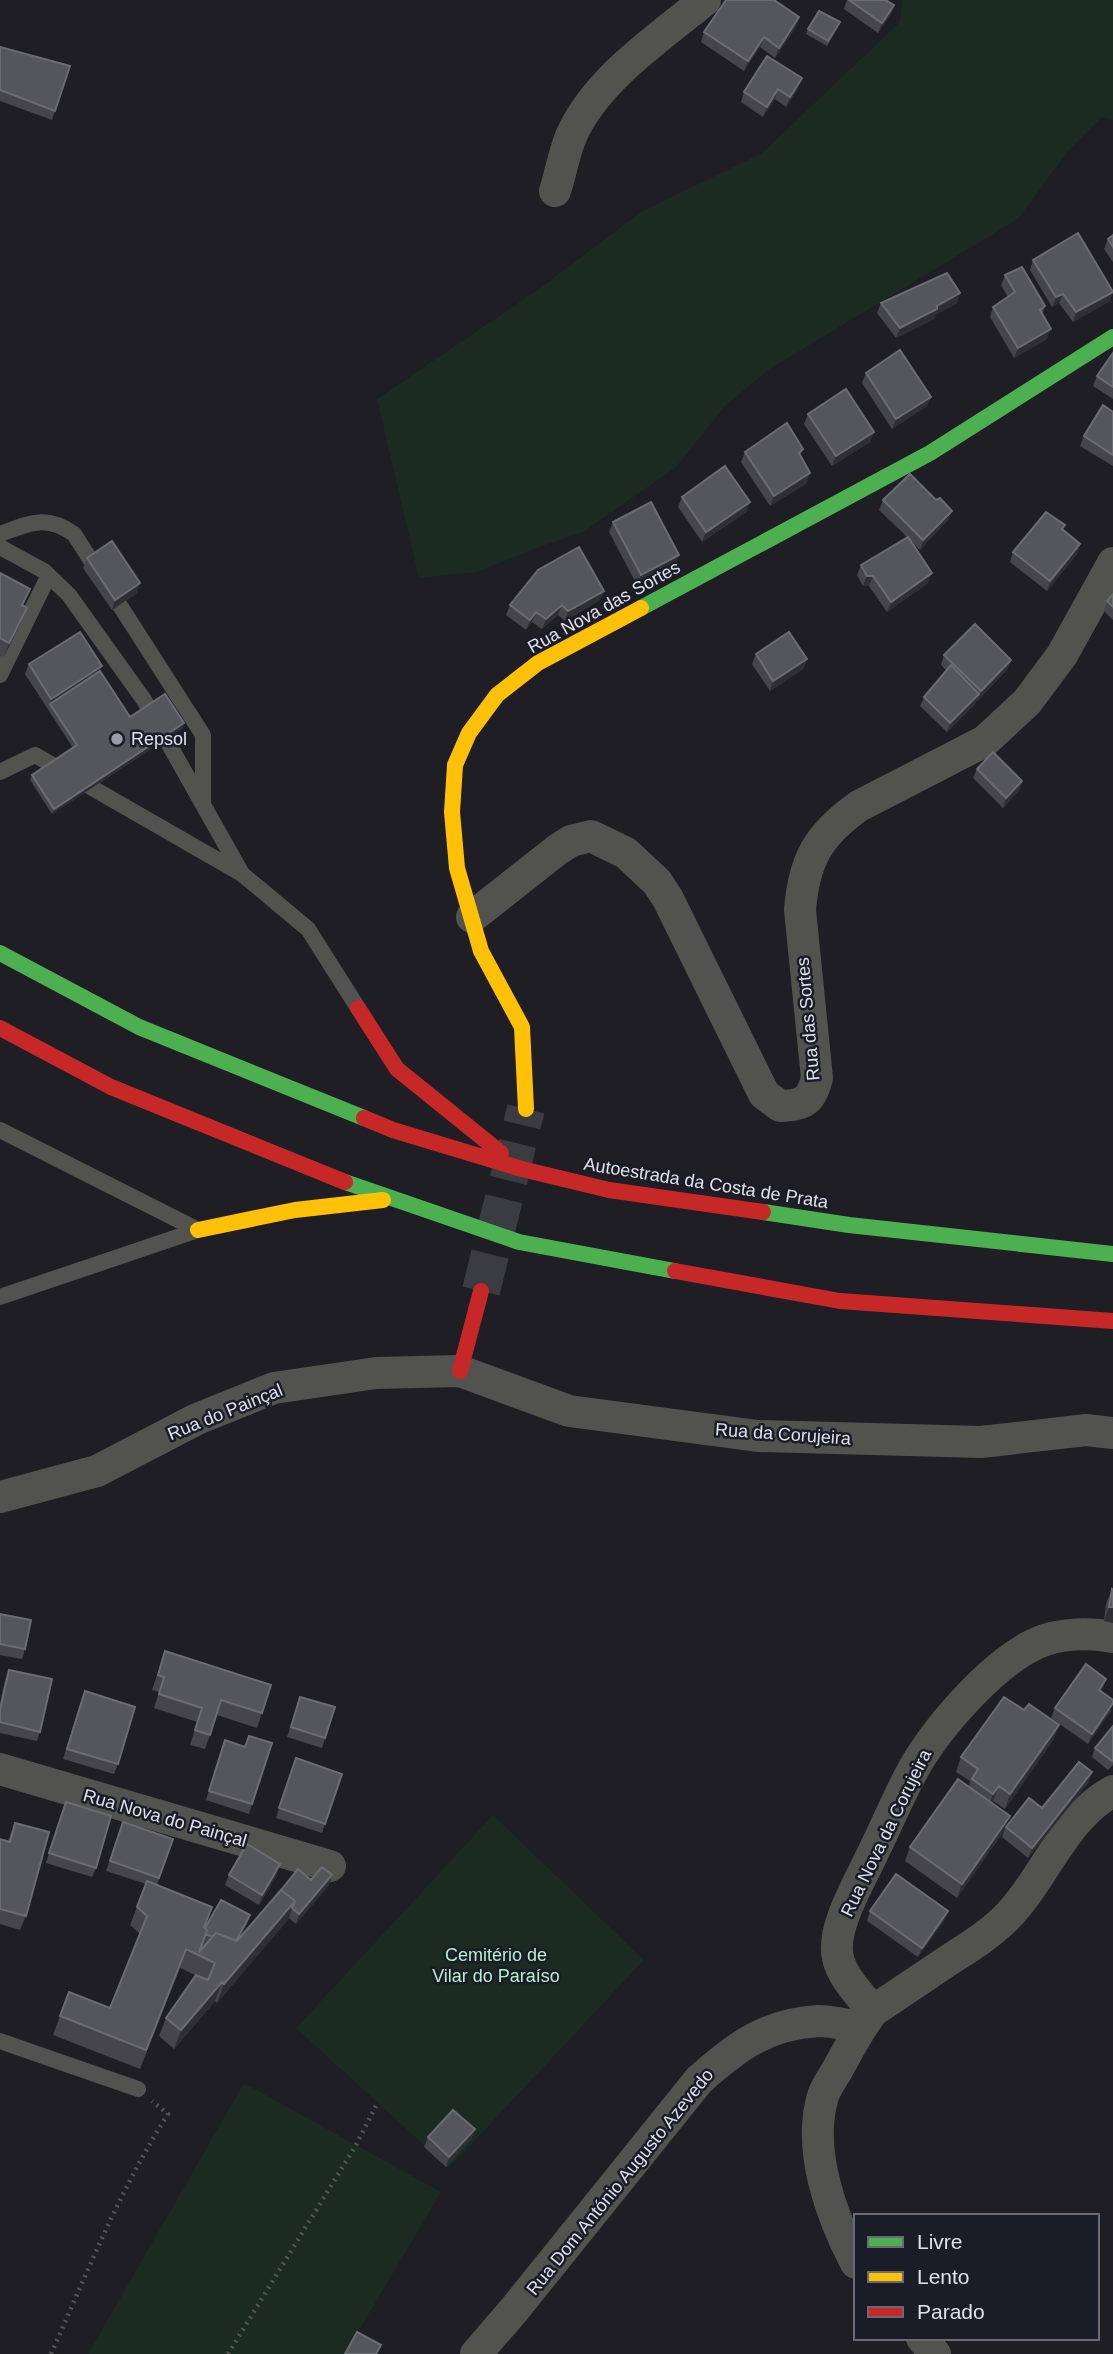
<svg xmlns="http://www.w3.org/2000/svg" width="1113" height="2354" viewBox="0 0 1113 2354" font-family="Arial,sans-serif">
	<rect width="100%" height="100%" fill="#1e1e24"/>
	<path fill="#1b2b21" d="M 902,0 L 1113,0 L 1113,120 L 1102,117 L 1069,150 L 1018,219 L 768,370 L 724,407 L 676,467 L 585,531 L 537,548 L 477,572 L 419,578 L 377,399 L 539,289 L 641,212 L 762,153 L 900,22 Z
		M 493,1815 L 644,1960 L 449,2168 L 296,2028 Z
		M 244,2083 L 441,2192 L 345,2354 L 88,2354 Z"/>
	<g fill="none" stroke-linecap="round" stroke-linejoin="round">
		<path stroke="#3b3b42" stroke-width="38" stroke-dasharray="38 19" stroke-linecap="butt" d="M 481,1291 L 526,1109"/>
		<path stroke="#545454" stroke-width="4.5" stroke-dasharray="2 5" stroke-linecap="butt" d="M 51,2354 C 87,2273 120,2189 168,2114 L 152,2101
			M 228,2354 L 356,2145 L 378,2102"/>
		<path stroke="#52534f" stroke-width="16" d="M 0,534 C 30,523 46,514 74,534 L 203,735 L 203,803
			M 0,547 L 44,571 L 69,595 L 144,700 L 241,872
			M 0,675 L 48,577
			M 0,772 L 35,755 L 242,874 L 308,929 L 358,1008
			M 0,1130 L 198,1230
			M 0,1297 L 198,1230
			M 0,2041 L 138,2089"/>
		<path stroke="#52534f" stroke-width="32" d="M 555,191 C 561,173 564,152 572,134 C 598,78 658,39 705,0
			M 472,917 L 557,850 L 571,841 L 591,836 L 626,853 L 657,882 L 668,899 L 764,1094 L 780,1106 C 803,1105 811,1102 817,1078 L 800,910 C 804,860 818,835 859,806 L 985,741 L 1027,702 L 1062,655 L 1113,563
			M 0,1497 L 97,1471 L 197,1419 L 274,1388 L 376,1373 L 460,1371 L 569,1411 L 758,1436 L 981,1442 L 1086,1430 L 1113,1433
			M 0,1769 L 330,1866
			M 873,2011 C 861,1996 842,1977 838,1958 C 831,1929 858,1885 870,1859 C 885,1829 898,1797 914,1768 C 938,1726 998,1656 1045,1640 C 1067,1633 1090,1633 1113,1637
			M 856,2263 C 831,2216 807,2149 823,2096 C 826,2087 832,2079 836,2072 C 848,2051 858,2030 873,2011 C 898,1994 924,1977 949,1960 C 969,1947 989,1935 1006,1918 C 1044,1880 1063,1818 1113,1791
			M 922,2338 L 935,2354
			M 476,2354 L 514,2310 L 699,2080 C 736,2047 766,2024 818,2021 C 832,2021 847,2025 861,2027"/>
		<path stroke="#4caf50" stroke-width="16" d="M 641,608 L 930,453 L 1113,337
			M 0,953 L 139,1027 L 364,1118
			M 345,1182 L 519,1242 L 675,1271
			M 763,1212 L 849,1225 L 1113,1254"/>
		<path stroke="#ffc107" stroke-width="16" d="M 526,1109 L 522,1027 L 481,951 L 457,868 L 452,812 L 455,765 L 469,733 L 497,695 L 538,663 L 641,608
			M 198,1230 L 295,1210 L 383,1200"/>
		<path stroke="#c62828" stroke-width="16" d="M 358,1008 L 397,1069 L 501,1153
			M 0,1028 L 111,1087 L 345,1182
			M 364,1118 L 393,1130 L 522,1169 L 609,1190 L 763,1212
			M 675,1271 L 840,1301 L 1113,1321
			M 460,1371 L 481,1291"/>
	</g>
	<path fill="#45454b" d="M 847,0 L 889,0 L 887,2 L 894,5 L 890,15 L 878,33 L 844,9 Z
		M 796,27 L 775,58 L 760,47 L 744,71 L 701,42 L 704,32 Z
		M 838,27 L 827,46 L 806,34 L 808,29 Z
		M 0,47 L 70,66 L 52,120 L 0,101 Z
		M 798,88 L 786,107 L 775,99 L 763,117 L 741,102 L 744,92 Z
		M 1113,235 L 1113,262 L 1104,249 L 1108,239 Z
		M 1033,260 L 1110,301 L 1073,322 L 1059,303 L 1052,307 L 1030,270 Z
		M 1005,275 L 1045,306 L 1042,315 L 1047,339 L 1014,358 L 990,317 L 993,307 L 1008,297 L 1001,285 Z
		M 881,303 L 957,303 L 935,315 L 934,319 L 896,338 L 877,313 Z
		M 1113,353 L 1113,399 L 1093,386 L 1097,376 Z
		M 866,373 L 931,397 L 927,406 L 892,429 L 862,383 Z
		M 1113,412 L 1113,466 L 1080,446 L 1084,436 Z
		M 808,414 L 874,432 L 870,442 L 832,466 L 804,424 Z
		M 803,449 L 800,456 L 807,483 L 770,506 L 741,462 L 745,452 Z
		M 682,497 L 750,502 L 746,512 L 702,542 L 678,507 Z
		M 883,500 L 948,520 L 920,550 L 910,540 L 928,583 L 887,612 L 869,586 L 863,586 L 857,575 L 861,565 L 907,537 L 879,510 Z
		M 613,522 L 675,565 L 637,585 L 609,532 Z
		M 1063,530 L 1080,544 L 1077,554 L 1047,591 L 1010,562 L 1013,552 Z
		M 87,558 L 137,593 L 112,610 L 83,568 Z
		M 0,573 L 30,589 L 23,606 L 21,622 L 4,657 L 0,655 Z
		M 1113,594 L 1113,620 L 1104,611 L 1107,601 Z
		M 600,600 L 565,621 L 558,615 L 542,629 L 532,622 L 526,630 L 506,615 L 510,605 Z
		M 756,654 L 807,659 L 803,669 L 770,691 L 752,664 Z
		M 944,655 L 1011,660 L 1007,670 L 977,701 L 976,700 L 975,704 L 947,732 L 920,706 L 924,697 L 947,671 L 941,665 Z
		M 29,664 L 100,671 L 130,717 L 183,728 L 52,814 L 30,780 L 32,775 L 73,748 L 25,674 Z
		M 977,769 L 1022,781 L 1019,791 L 1003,808 L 973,778 Z
		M 1112,1589 L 1113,1590 L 1113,1623 L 1104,1621 L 1106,1604 Z
		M 0,1614 L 25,1649 L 22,1659 L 0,1655 Z
		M 165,1651 L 271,1685 L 257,1728 L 217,1715 L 205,1749 L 190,1745 L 197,1722 L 154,1708 L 159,1692 L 152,1690 Z
		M 9,1670 L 40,1732 L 37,1741 L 0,1733 L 0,1703 L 5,1680 Z
		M 1106,1679 L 1101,1691 L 1111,1711 L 1088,1744 L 1051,1718 L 1055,1708 Z
		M 300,1697 L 325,1738 L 322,1748 L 287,1737 Z
		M 81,1701 L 118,1764 L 114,1774 L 63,1759 Z
		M 1113,1726 L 1113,1765 L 1108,1770 L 1092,1757 L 1095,1748 Z
		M 1054,1739 L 1005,1809 L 993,1801 L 992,1803 L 1006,1826 L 1089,1782 L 1028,1858 L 1002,1837 L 1004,1831 L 957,1898 L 905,1861 L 910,1847 L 969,1787 L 970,1781 L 956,1772 L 961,1757 Z
		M 245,1747 L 252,1804 L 249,1814 L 206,1800 L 222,1750 Z
		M 296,1758 L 342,1774 L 322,1833 L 276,1818 Z
		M 62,1811 L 96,1868 L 92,1877 L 46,1863 Z
		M 123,1822 L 173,1839 L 157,1885 L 204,1928 L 247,1925 L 239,1939 L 311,1880 L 332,1875 L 329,1885 L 296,1924 L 289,1918 L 217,2003 L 215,2001 L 174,2049 L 159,2036 L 166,2018 L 195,1975 L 180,1968 L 140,2069 L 53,2035 L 69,1992 L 110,2008 L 140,1934 L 130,1925 L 146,1884 L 106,1871 Z
		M 15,1823 L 26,1916 L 20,1930 L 0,1924 L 0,1839 L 8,1841 Z
		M 277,1874 L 259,1905 L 225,1885 L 229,1875 Z
		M 870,1911 L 944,1921 L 918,1957 L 867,1921 Z
		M 475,2129 L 471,2139 L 446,2167 L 424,2147 L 428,2137 Z"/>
	<path fill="#2e2e34" d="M 894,5 L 890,15 L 878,33 L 882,23 Z
		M 799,17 L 796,27 L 775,58 L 779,48 Z
		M 764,37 L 760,47 L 744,71 L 748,61 Z
		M 802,78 L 798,88 L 786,107 L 790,97 Z
		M 778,89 L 775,99 L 763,117 L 767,107 Z
		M 1113,292 L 1110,301 L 1073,322 L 1076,312 Z
		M 960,293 L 957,303 L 935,315 L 934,319 L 896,338 L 900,328 Z
		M 1063,294 L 1059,303 L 1052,307 L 1056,297 Z
		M 1051,329 L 1047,339 L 1014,358 L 1018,348 Z
		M 931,397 L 927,406 L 892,429 L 896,419 Z
		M 874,432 L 870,442 L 832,466 L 836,456 Z
		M 810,473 L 807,483 L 770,506 L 774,496 Z
		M 750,502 L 746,512 L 702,542 L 706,532 Z
		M 952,511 L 948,520 L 920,550 L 923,540 Z
		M 1080,544 L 1077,554 L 1047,591 L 1050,581 Z
		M 679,555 L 675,565 L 637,585 L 641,575 Z
		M 932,573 L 928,583 L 887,612 L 891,602 Z
		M 867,576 L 873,576 L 869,586 L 863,586 Z
		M 140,583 L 137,593 L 112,610 L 115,600 Z
		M 604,591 L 600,600 L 565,621 L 568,611 Z
		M 562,605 L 558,615 L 542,629 L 546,619 Z
		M 27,608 L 21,622 L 4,657 L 9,643 Z
		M 536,612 L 532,622 L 526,630 L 530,620 Z
		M 807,659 L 803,669 L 770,691 L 773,681 Z
		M 1011,660 L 1007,670 L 977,701 L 981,691 Z
		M 102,666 L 98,676 L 50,704 L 51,699 Z
		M 979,694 L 975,704 L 947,732 L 950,723 Z
		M 184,723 L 183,728 L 52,814 L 54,809 Z
		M 1022,781 L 1019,791 L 1003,808 L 1006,798 Z
		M 1109,1607 L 1113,1607 L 1113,1623 L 1104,1621 Z
		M 1106,1679 L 1103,1689 L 1095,1700 L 1099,1690 Z
		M 1113,1703 L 1111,1711 L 1088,1744 L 1092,1734 Z
		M 1059,1725 L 1054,1739 L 1005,1809 L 1010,1794 Z
		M 1092,1772 L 1089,1782 L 1028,1858 L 1032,1848 Z
		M 999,1786 L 993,1801 L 988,1808 L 993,1794 Z
		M 1010,1816 L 1004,1831 L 957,1898 L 962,1884 Z
		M 280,1864 L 277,1874 L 259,1905 L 262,1895 Z
		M 332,1875 L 329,1885 L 296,1924 L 299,1914 Z
		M 295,1901 L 288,1920 L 217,2003 L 224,1984 Z
		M 948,1911 L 944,1921 L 918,1957 L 922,1948 Z
		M 250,1915 L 247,1925 L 229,1958 L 232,1949 Z
		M 222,1982 L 215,2001 L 174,2049 L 181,2030 Z
		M 475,2129 L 471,2139 L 446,2167 L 449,2157 Z"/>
	<path fill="#55555c" stroke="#6b6b72" stroke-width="2" d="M 726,0 L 774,0 L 799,17 L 779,48 L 764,37 L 748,61 L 704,32 Z
		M 849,0 L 885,0 L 894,5 L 882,23 Z
		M 819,11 L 840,22 L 828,41 L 808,29 Z
		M 0,47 L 70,66 L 55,111 L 0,90 Z
		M 767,56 L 802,78 L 790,97 L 778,89 L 767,107 L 744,92 Z
		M 1078,233 L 1113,292 L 1076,312 L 1063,294 L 1056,297 L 1033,260 Z
		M 1113,235 L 1113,247 L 1108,239 Z
		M 1022,267 L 1045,306 L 1040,310 L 1051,329 L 1018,348 L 993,307 L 1015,292 L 1005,275 Z
		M 947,273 L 960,293 L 937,306 L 937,309 L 900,328 L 881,303 Z
		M 900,350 L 931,397 L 896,419 L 866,373 Z
		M 1113,353 L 1113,387 L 1097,376 Z
		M 846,389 L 874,432 L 836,456 L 808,414 Z
		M 1103,405 L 1113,412 L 1113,455 L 1084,436 Z
		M 787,423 L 803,449 L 799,453 L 810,473 L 774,496 L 745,452 Z
		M 725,466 L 750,502 L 706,532 L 682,497 Z
		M 910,474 L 936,500 L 940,498 L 952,511 L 923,540 L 883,500 Z
		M 651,502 L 679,555 L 641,575 L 613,522 Z
		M 1046,512 L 1065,525 L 1062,529 L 1080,544 L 1050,581 L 1013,552 Z
		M 908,537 L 932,573 L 891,602 L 873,576 L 867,576 L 861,565 Z
		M 112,541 L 140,583 L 115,600 L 87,558 Z
		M 579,547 L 604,591 L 568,611 L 562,605 L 546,619 L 536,612 L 530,620 L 510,605 L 538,570 Z
		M 0,573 L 30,589 L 22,605 L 27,608 L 9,643 L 0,638 Z
		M 1113,594 L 1113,607 L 1107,601 Z
		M 975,624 L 1011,660 L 981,691 L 944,655 Z
		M 80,632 L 102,666 L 51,699 L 29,664 Z
		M 789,632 L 807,659 L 773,681 L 756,654 Z
		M 951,665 L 979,694 L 950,723 L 924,697 Z
		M 100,671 L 130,717 L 165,694 L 184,723 L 54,809 L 32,775 L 77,745 L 50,704 Z
		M 993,752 L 1022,781 L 1006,798 L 977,769 Z
		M 1112,1589 L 1113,1590 L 1113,1607 L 1109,1607 Z
		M 0,1614 L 31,1620 L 25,1649 L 0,1644 Z
		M 165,1651 L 271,1685 L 262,1713 L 221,1700 L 210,1735 L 195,1730 L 202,1708 L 159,1694 L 164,1677 L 158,1675 Z
		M 1086,1664 L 1106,1679 L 1099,1690 L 1113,1700 L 1113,1703 L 1092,1734 L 1055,1708 Z
		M 9,1670 L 52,1679 L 40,1732 L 0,1722 L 0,1710 Z
		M 85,1691 L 135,1707 L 118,1764 L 67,1749 Z
		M 300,1697 L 335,1707 L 325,1738 L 291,1727 Z
		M 1004,1697 L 1024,1710 L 1029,1704 L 1059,1725 L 1010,1794 L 999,1786 L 993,1794 L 972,1779 L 978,1769 L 961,1757 Z
		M 1113,1726 L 1113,1759 L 1112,1761 L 1095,1748 Z
		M 249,1736 L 272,1743 L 252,1804 L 209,1791 L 225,1740 L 245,1747 Z
		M 296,1758 L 342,1774 L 325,1824 L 279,1808 Z
		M 1079,1762 L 1092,1772 L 1032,1848 L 1006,1827 L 1029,1798 L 1042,1808 Z
		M 958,1779 L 1010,1816 L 962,1884 L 910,1847 Z
		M 66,1802 L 111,1816 L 96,1868 L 49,1853 Z
		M 123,1822 L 173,1839 L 159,1878 L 110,1861 Z
		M 15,1823 L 49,1832 L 26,1916 L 0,1909 L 0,1839 L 10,1842 Z
		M 247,1844 L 280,1864 L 262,1895 L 229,1875 Z
		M 322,1867 L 332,1875 L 299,1914 L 292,1908 L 295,1901 L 281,1890 L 278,1894 L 298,1869 L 311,1880 Z
		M 896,1874 L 948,1911 L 922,1948 L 870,1911 Z
		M 147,1881 L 212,1907 L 204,1927 L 207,1930 L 199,1952 L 216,1933 L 237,1941 L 281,1890 L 295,1901 L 224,1984 L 222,1982 L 181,2030 L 166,2018 L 196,1975 L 208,1980 L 215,1963 L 186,1949 L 146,2050 L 60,2016 L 69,1992 L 110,2008 L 147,1916 L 137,1907 Z
		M 221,1900 L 250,1915 L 236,1941 L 216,1933 L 212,1937 L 206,1934 L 207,1930 L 205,1928 Z
		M 453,2110 L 475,2129 L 449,2157 L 428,2137 Z
		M 357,2332 L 381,2345 L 376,2354 L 345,2354 Z"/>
	<circle fill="#9b9ca4" stroke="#1a1c28" stroke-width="2.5" cx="117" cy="739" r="7"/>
	<g text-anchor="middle" stroke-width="5" stroke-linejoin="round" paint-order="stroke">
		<g font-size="18" fill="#dfe0e9" stroke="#1a1c28">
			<text transform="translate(604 607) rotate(-29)" y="6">Rua Nova das Sortes</text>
			<text transform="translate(808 1019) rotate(-95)" y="6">Rua das Sortes</text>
			<text transform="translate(706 1183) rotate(9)" y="6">Autoestrada da Costa de Prata</text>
			<text transform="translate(225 1412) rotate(-22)" y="6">Rua do Painçal</text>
			<text transform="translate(783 1434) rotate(4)" y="6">Rua da Corujeira</text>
			<text transform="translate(165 1818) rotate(16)" y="6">Rua Nova do Painçal</text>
			<text transform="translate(886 1833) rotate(-64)" y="6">Rua Nova da Corujeira</text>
			<text transform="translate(620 2182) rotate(-51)" y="6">Rua Dom António Augusto Azevedo</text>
		</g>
		<g font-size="18" fill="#dfe0e9" stroke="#1a1c28" text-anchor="start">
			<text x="131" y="745">Repsol</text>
		</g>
		<g font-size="18" fill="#b4f1cb" stroke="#1a1c28">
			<text x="496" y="1961">Cemitério de<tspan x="496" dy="21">Vilar do Paraíso</tspan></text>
		</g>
	</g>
	<rect x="854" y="2214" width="245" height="126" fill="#1a1c28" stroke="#696a75" stroke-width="2"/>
	<rect x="868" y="2237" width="35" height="10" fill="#4caf50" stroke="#696a75" stroke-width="2"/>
	<text x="917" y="2249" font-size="21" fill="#dfe0e9">Livre</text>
	<rect x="868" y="2272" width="35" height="10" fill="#ffc107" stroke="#696a75" stroke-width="2"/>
	<text x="917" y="2284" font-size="21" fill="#dfe0e9">Lento</text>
	<rect x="868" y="2307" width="35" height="10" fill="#c62828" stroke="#696a75" stroke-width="2"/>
	<text x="917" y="2319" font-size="21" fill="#dfe0e9">Parado</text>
</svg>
